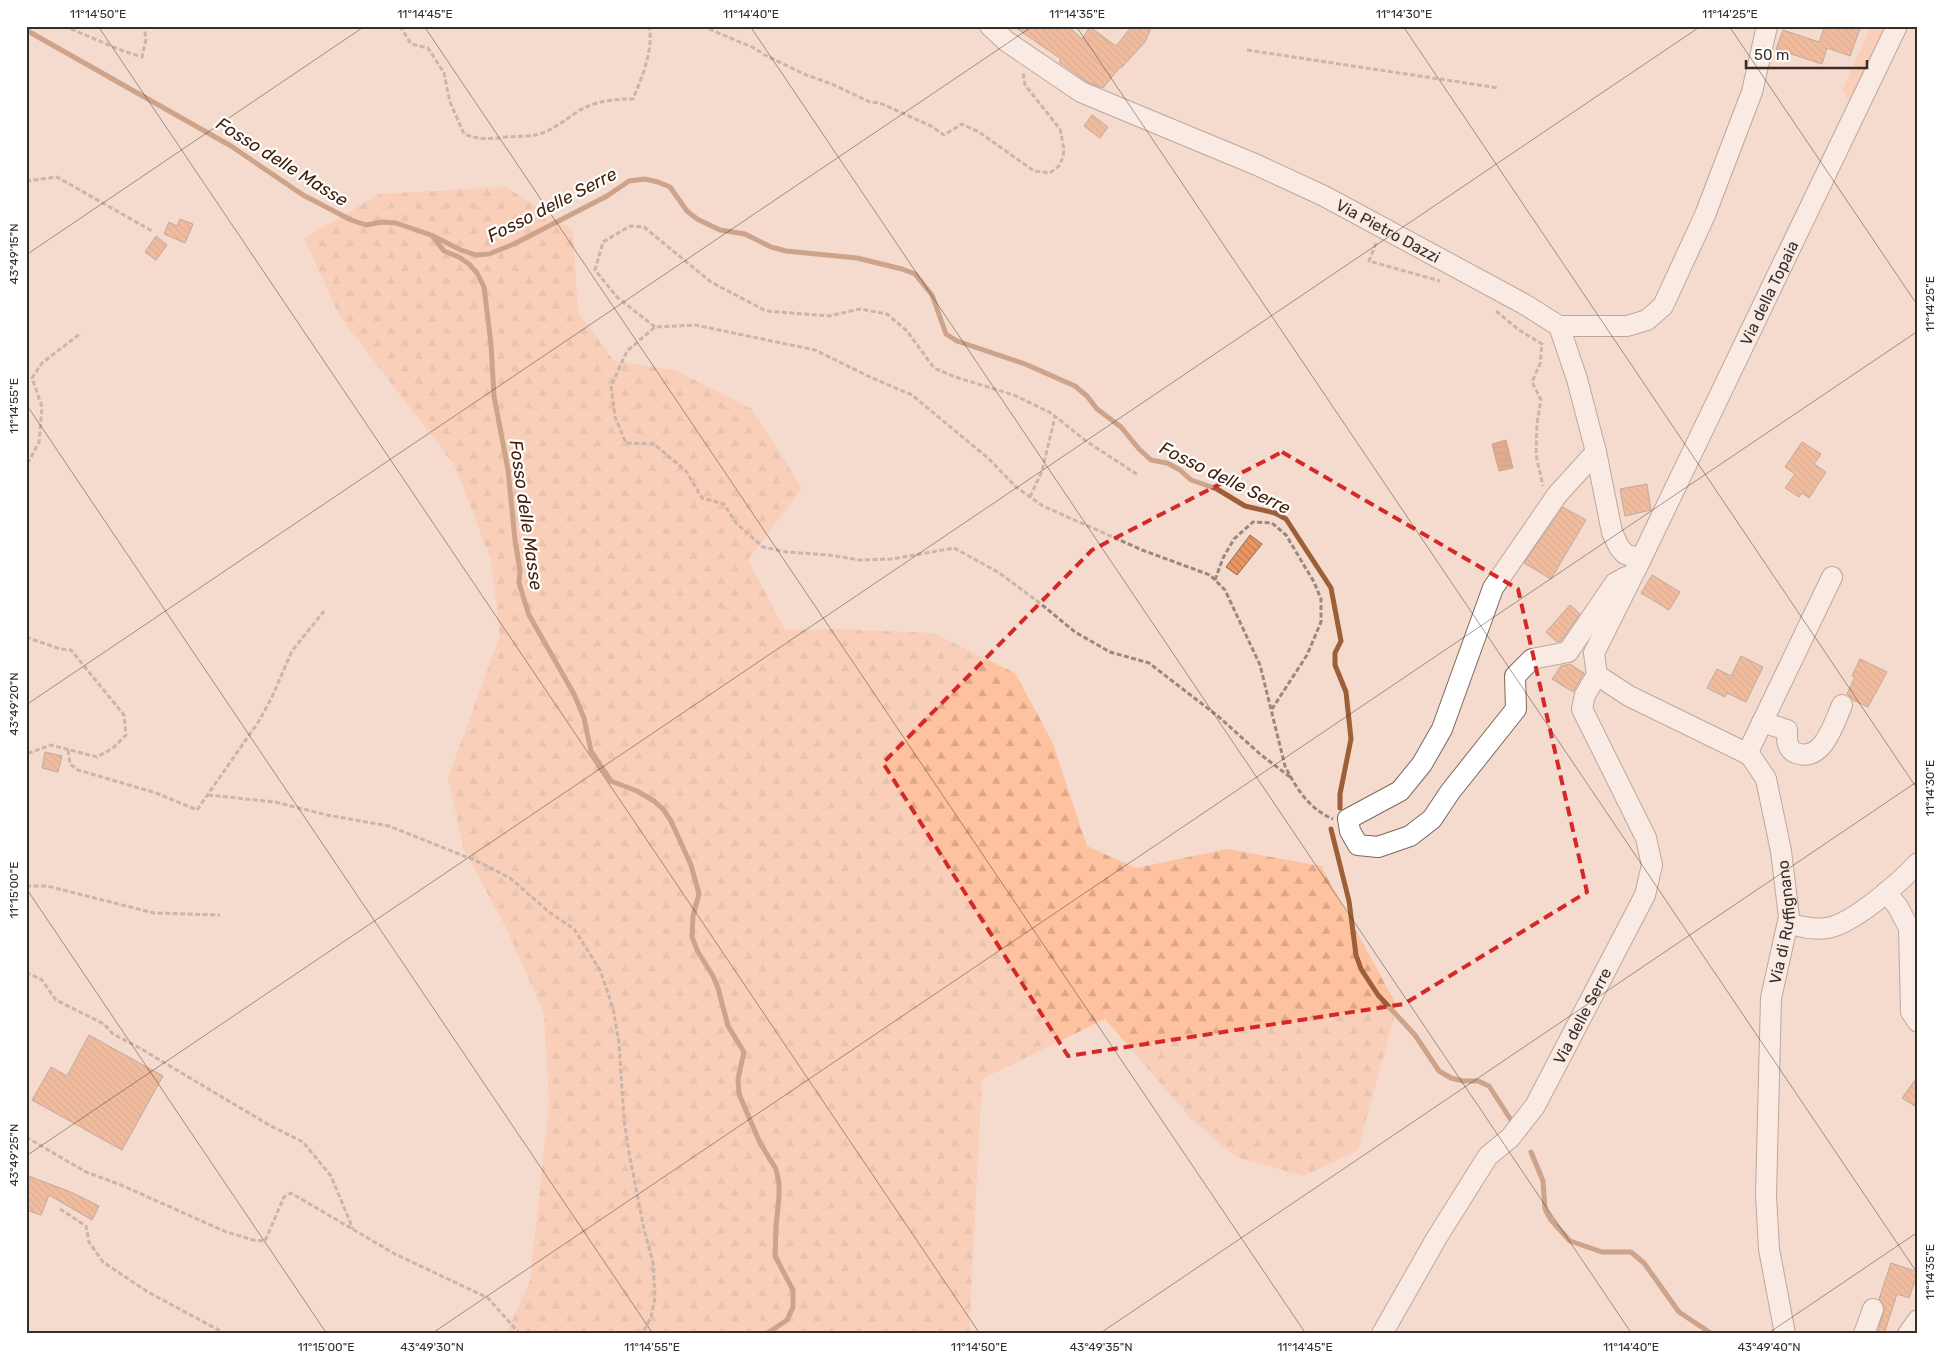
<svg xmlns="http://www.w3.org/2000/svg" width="1944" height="1360" viewBox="0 0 1944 1360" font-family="Rubik,sans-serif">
	<defs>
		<pattern id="forest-firs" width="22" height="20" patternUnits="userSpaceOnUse" patternTransform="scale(1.25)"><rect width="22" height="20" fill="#fec2a0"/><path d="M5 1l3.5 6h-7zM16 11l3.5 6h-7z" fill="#daa78a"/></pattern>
		<pattern id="water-rules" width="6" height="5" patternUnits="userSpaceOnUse" patternTransform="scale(1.25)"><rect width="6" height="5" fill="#c8743f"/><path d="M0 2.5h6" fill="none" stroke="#a36035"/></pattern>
		<pattern id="building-back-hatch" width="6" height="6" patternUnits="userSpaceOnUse" patternTransform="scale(1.25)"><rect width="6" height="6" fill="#ee9662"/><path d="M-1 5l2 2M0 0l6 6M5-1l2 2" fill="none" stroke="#c27b51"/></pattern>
	</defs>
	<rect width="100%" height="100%" fill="#f4dbce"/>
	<path fill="#fec2a0" d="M 1871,26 L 1889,26 L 1852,102 L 1842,91 Z"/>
	<path fill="url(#forest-firs)" d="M 506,187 L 573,230 L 578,312 L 614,361 L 675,370 L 752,409 L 802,488 L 748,560 L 785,630 L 842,629 L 933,633 L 1015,673 L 1052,741 L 1087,846 L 1136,868 L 1227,849 L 1321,866 L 1397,1006 L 1358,1150 L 1304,1176 L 1236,1157 L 1194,1122 L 1105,1019 L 982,1079 L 969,1334 L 506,1334 L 530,1281 L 549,1103 L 544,1013 L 506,928 L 463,847 L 448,777 L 500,636 L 491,560 L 455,466 L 340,317 L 304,238 L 380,194 Z"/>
	<path fill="url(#water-rules)" stroke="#9d5f38" d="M 1506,440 L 1513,468 L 1499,471 L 1492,444 Z"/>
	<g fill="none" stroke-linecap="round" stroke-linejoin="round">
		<path stroke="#9d5f38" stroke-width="5" d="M 26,30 L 231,146 L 303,195 L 351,220 L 366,225 L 382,222 L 396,223 L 431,235 L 461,250 L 476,255 L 489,254 L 514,244 L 607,196 L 629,181 L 645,179 L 658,182 L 670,187 L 687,211 L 697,219 L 720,230 L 745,234 L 771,247 L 786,251 L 857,258 L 902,269 L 915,274 L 932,295 L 946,334 L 957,341 L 1025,364 L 1075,386 L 1087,396 L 1097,409 L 1121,427 L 1139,449 L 1151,460 L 1167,463 L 1180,470 L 1191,480 L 1217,489 L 1245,506 L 1275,513 L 1286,519 L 1331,588 L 1341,641 L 1335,653 L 1335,665 L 1346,692 L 1351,739 L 1340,794 L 1340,808
			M 433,237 L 444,251 L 459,257 L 469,264 L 477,273 L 484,287 L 491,344 L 494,396 L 508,470 L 515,540 L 520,570 L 519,583 L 529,615 L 574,694 L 584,718 L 591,751 L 611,781 L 637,791 L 654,801 L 663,809 L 671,821 L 691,865 L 699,894 L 693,916 L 692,937 L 698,952 L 713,976 L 718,988 L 728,1026 L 744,1052 L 738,1079 L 739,1094 L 760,1143 L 776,1169 L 779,1183 L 779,1197 L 776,1227 L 775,1256 L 793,1290 L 793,1307 L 787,1320 L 766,1334
			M 1331,829 L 1349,901 L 1356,955 L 1361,969 L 1378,995 L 1415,1035 L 1439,1071 L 1451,1078 L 1463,1081 L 1478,1081 L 1489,1086 L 1513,1123
			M 1531,1152 L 1543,1181 L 1545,1209 L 1551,1220 L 1570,1241 L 1602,1252 L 1631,1252 L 1644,1263 L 1679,1312 L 1712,1334"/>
	</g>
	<path fill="url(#building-back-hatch)" stroke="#836d61" d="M 1013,26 L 1068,26 L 1082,39 L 1090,27 L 1116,46 L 1132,26 L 1152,26 L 1145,42 L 1121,68 L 1120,67 L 1103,88 L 1087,82 L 1059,62 L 1061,59 Z
		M 1825,26 L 1861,26 L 1850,56 L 1827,48 L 1822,64 L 1776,49 L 1783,30 L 1819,42 Z
		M 1092,115 L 1108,127 L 1100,138 L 1084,126 Z
		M 180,219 L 193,224 L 185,243 L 164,234 L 169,222 L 177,226 Z
		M 156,236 L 167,245 L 156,260 L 145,252 Z
		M 1802,442 L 1821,454 L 1814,464 L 1826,472 L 1809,498 L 1802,493 L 1799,497 L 1785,488 L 1795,474 L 1785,467 Z
		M 1647,484 L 1651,510 L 1625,516 L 1620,489 Z
		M 1563,507 L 1586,520 L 1551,579 L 1524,563 Z
		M 1250,535 L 1262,544 L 1237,575 L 1226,567 Z
		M 1652,575 L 1680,592 L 1669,610 L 1641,593 Z
		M 1570,605 L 1580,614 L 1561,641 L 1557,642 L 1546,632 Z
		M 1741,656 L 1763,667 L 1746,702 L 1727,693 L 1725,697 L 1707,688 L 1717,669 L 1731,676 Z
		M 1860,659 L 1887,672 L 1868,707 L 1853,700 L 1847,694 L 1855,677 L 1852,676 Z
		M 1570,664 L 1584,673 L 1573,692 L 1552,679 L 1561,666 Z
		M 45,752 L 62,756 L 58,772 L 42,768 Z
		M 89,1035 L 163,1076 L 122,1150 L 32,1100 L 51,1067 L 67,1076 Z
		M 1918,1076 L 1918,1108 L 1902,1098 Z
		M 26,1175 L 73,1193 L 99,1206 L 92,1220 L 49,1195 L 41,1215 L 26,1210 Z
		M 1891,1263 L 1918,1272 L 1909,1298 L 1897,1294 L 1884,1334 L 1877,1334 L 1885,1307 L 1879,1299 Z"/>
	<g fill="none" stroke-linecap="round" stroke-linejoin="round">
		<defs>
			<g id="minor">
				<path id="s1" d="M 990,26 L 1006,41 L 1081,92 L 1257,165 L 1324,196 L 1524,304 L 1559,326 L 1577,379 L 1596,452 L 1612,532 L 1619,547 L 1625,554 L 1641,559"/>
				<path d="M 1559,326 L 1627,326 L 1647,320 L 1663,306 L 1705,215 L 1752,92 L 1767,26"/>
				<path d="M 1596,452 L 1557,495 L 1493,588 L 1442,729 L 1422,764 L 1400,791 L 1348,819 L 1350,831 L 1358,845 L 1378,847 L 1410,836 L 1432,819 L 1450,792 L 1516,709 L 1515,676 L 1532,659 L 1568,652 L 1615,583 L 1626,577"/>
				<path d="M 1762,722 L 1787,730 C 1787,739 1786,749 1796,753 C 1823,763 1834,723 1842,705"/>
				<path d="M 1747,754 L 1832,577"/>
				<path d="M 1886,892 L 1898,907 L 1909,928 L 1911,1012 L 1918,1022"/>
				<path d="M 1788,923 C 1801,927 1813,930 1827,928 C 1853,924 1899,883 1918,863"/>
				<path id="s2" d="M 1382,1334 L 1436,1239 L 1488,1156 L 1510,1138 L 1535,1106 L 1645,895 L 1652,865 L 1646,838 L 1582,709 L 1585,695 L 1597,675"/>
				<path id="s3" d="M 1785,1334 L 1769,1249 L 1766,1195 L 1771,998 L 1789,917 L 1781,851 L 1766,779 L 1750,755 L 1629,696 L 1597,675 L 1594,653 L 1641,559 L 1897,26"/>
				<path d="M 1864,1334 L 1873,1309"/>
				<path d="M 1908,1334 L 1918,1320"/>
			</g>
		</defs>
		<use href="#minor" stroke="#7e685c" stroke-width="22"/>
		<path stroke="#9a887f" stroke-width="3" stroke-dasharray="5 2.5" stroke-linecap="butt" d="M 64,26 L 123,51 L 142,57 L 146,39 L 144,26
			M 400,26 L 411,44 L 428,48 L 444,73 L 450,102 L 464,134 C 479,140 490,139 506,137 C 517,136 529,137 540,134 C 554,129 565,120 577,112 C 594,101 614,99 633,99 C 642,77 654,49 649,26
			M 702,26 L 754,48 L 765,55 L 804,74 L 834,85 L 870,102 L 880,103 L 931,126 L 944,135 L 962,124 L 979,132 L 1034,171 L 1050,173 L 1059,166 L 1063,157 L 1064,149 L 1060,129 L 1025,85 L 1023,73
			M 1247,50 L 1499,88
			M 26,181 L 57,177 L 152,231
			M 1376,243 L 1369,261 L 1440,281
			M 1496,311 L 1519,330 L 1542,344 L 1540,364 L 1532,382 L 1541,400 L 1537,423 L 1536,455 L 1543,486
			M 655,327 L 617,297 L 595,270 L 603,242 L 630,226 L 644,227 L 711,282 L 766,311 L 829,316 L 860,309 L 887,314 L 907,331 L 934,368 L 955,377 L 1014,395 L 1051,413 L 1086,441 L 1138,475
			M 26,462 L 29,461 L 39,442 L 42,407 L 32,378 L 42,363 L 81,333
			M 1030,497 L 1042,471 L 1055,417
			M 1215,580 L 1223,558 L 1234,539 L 1253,522 L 1272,523 L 1286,535 L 1314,582 L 1321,599 L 1321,622 L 1307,655 L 1272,709
			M 26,637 L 60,649 L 71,650 L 124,715 L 126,735 L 113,748 L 97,757 L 51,745 L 26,754
			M 68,750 L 70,764 L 78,770 L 156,793 L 197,810 L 259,721 L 272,697 L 292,651 L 324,611
			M 1290,777 L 1260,754 L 1219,717 L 1149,663 L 1110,652 L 1075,632 L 1041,604 L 998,572 L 954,548 L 892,559 L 859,560 L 829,555 L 787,552 L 763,547 L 736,523 L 724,504 L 702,498 L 686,471 L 654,444 L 626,443 L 615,417 L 611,386 L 627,351 L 655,327 L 695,325 L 815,350 L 870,377 L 912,395 L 989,459 L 1016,487 L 1043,506 L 1142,550 L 1210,575 L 1225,590 L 1260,665 L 1285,766 C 1296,788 1309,809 1333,819
			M 208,795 L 275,802 L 327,815 L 389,826 L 479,862 L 510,878 L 549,912 L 574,929 L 600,970 L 613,1008 L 619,1043 L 624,1120 L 629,1153 L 644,1229 L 653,1263 L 655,1298 L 651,1317 L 642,1334
			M 26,886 L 47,886 L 154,913 L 220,915
			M 26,972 L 42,980 L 56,1000 L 104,1024 L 113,1034 L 138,1047 L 269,1125 L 303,1142 L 331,1176 L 353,1229
			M 26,1082 L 28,1079
			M 26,1137 L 86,1172 L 121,1185 L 224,1231 L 253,1240 L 265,1241 L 284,1197 L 291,1193 L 395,1254 L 488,1298 L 520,1334
			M 60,1209 L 86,1226 L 89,1242 L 103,1262 L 148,1292 L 226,1334"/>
		<use href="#minor" stroke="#fff" stroke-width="20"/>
	</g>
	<path d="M0 0H1944V1360H0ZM 1282,452 L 1518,589 L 1587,892 L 1404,1004 L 1068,1056 L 883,763 L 1092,550 Z" fill="#f4dbce" fill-opacity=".55" fill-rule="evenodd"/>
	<path fill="none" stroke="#d62828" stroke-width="4" stroke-dasharray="10 6" stroke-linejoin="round" d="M 1282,452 L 1518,589 L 1587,892 L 1404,1004 L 1068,1056 L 883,763 L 1092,550 Z"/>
	<path fill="none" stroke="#382e29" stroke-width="1" stroke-opacity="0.45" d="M 98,26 L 980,1334M 424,26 L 1306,1334M 750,26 L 1632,1334M 1076,26 L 1918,1274M 1403,26 L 1918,790M 1729,26 L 1918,306M 26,255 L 365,26M 26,404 L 653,1334M 26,705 L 1033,26M 26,888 L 327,1334M 26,1156 L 1701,26M 431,1334 L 1918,331M 1099,1334 L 1918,781M 1767,1334 L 1918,1232"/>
	<g text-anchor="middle" stroke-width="4.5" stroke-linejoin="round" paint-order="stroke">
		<g font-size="16" fill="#382e29" stroke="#fff">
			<text dy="6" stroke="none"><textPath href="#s1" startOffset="450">Via Pietro Dazzi</textPath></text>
			<text dy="6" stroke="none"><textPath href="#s3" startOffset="1185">Via della Topaia</textPath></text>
			<text dy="6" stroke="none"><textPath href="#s3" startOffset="415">Via di Ruffignano</textPath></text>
			<text dy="6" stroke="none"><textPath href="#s2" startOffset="378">Via delle Serre</textPath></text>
		</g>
		<g font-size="18" font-style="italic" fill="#421f09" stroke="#fff">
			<text transform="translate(282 162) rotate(32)" y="6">Fosso delle Masse</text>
			<text transform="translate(552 205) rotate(-27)" y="6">Fosso delle Serre</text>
			<text transform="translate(1225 478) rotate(26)" y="6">Fosso delle Serre</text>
			<text transform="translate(526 515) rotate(82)" y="6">Fosso delle Masse</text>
		</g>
	</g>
	<rect width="1944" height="1360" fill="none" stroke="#ffffff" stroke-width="55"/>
	<path d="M1746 60v8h121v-8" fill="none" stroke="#382e29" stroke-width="2.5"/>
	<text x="1754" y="60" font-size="15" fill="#382e29" stroke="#ffffff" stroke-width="4" paint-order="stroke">50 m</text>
	<rect x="28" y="28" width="1888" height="1304" fill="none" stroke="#382e29" stroke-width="2"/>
	<g font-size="12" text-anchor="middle" fill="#382e29">
		<text x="98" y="18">11°14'50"E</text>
		<text x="425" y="18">11°14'45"E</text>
		<text x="751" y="18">11°14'40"E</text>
		<text x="1077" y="18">11°14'35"E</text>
		<text x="1404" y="18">11°14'30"E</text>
		<text x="1730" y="18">11°14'25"E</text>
		<text transform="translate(14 254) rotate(-90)" y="4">43°49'15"N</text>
		<text transform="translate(1930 304) rotate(-90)" y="4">11°14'25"E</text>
		<text transform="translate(14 406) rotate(-90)" y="4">11°14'55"E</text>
		<text transform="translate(14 704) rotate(-90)" y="4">43°49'20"N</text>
		<text transform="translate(1930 788) rotate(-90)" y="4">11°14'30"E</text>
		<text transform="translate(14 890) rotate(-90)" y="4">11°15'00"E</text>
		<text transform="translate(14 1155) rotate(-90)" y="4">43°49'25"N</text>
		<text transform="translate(1930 1272) rotate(-90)" y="4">11°14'35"E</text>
		<text x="326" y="1351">11°15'00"E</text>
		<text x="432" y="1351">43°49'30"N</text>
		<text x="652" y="1351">11°14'55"E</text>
		<text x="979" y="1351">11°14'50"E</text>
		<text x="1101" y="1351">43°49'35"N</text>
		<text x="1305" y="1351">11°14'45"E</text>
		<text x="1631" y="1351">11°14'40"E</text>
		<text x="1769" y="1351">43°49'40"N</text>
	</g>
</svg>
